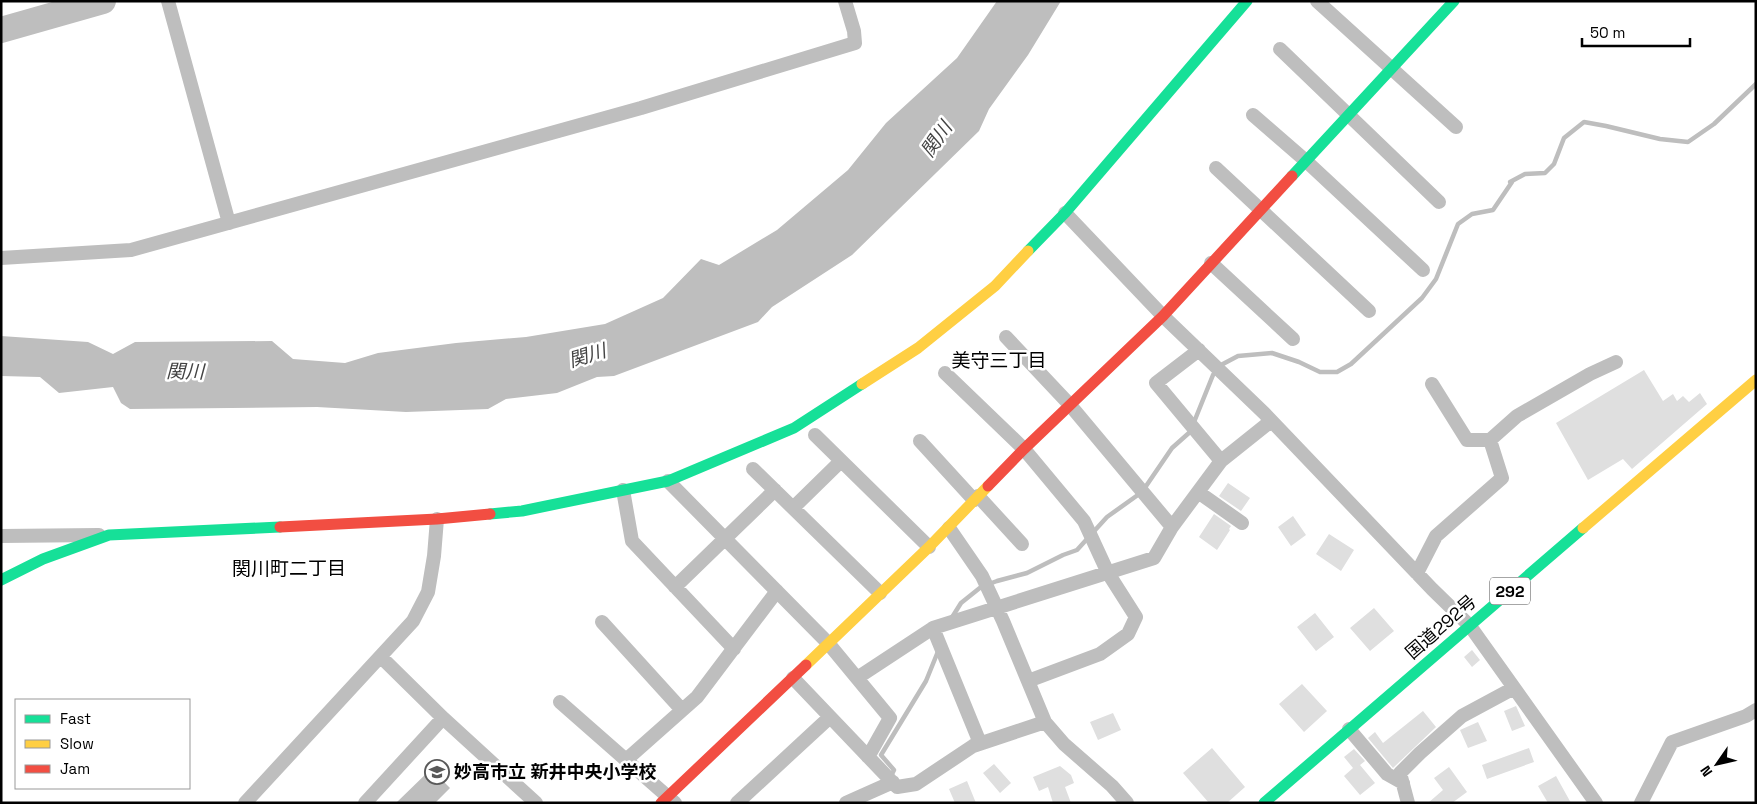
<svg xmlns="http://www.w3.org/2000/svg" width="1757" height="804" viewBox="0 0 1757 804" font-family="'Space Grotesk','Noto Sans JP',sans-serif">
	<rect width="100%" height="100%" fill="#fff"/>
	<path fill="#bebebe" d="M 997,1 L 1061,1 L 1028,55 L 989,109 L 979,131 L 852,255 L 772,307 L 758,322 L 614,376 L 597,377 L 557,393 L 506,399 L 488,409 L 406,412 L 317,407 L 130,409 L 121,403 L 113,387 L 59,393 L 40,377 L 1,376 L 1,336 L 88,342 L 113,354 L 135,342 L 272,341 L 293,359 L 345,363 L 378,353 L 456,343 L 526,337 L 605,324 L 663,298 L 701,259 L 719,265 L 777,230 L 848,170 L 886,123 L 957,58 Z
		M 431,769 L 450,788 L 435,803 L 396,803 Z"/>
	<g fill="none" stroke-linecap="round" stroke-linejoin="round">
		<path stroke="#bebebe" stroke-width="4.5" d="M 951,619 L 961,603 L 981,587 L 997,581 L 1027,573 L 1063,555 L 1077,550 L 1107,517 L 1142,492 L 1172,448 L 1190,432 L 1213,375 L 1221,365 L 1238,356 L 1272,353 L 1299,362 L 1320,372 L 1337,372 L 1351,364 L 1422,298 L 1436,279 L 1458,224 L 1472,214 L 1493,210 L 1512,182 L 1510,182 L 1525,174 L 1545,173 L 1554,164 L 1564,138 L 1584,122 L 1606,126 L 1660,139 L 1688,142 L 1714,124 L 1756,84
			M 890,778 L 894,770 L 881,755 L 926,681 L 939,649"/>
		<path stroke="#bebebe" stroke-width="26" d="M 1,30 L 103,1"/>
	</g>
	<path fill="#dfdfdf" d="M 1644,370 L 1663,401 L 1673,394 L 1677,401 L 1683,396 L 1689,402 L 1700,393 L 1707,404 L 1632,469 L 1623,459 L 1588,480 L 1556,423 Z
		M 1228,483 L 1250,498 L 1241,511 L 1219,496 Z
		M 1214,514 L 1231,526 L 1229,529 L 1230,530 L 1217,550 L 1199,537 Z
		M 1293,516 L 1306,535 L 1291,546 L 1278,527 Z
		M 1329,534 L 1354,550 L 1341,571 L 1316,554 Z
		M 1374,608 L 1394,631 L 1370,651 L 1350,628 Z
		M 1315,613 L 1334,637 L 1316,651 L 1297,627 Z
		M 1472,650 L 1480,660 L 1472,667 L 1464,657 Z
		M 1302,684 L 1327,711 L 1304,732 L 1279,704 Z
		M 1516,706 L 1525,726 L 1512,731 L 1504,711 Z
		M 1423,711 L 1436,727 L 1393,768 L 1368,738 L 1375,732 L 1383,743 Z
		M 1113,713 L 1121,730 L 1098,740 L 1090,722 Z
		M 1478,722 L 1487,741 L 1468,748 L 1460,730 Z
		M 1212,748 L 1245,787 L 1227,803 L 1209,803 L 1183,773 Z
		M 1529,748 L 1534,762 L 1487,779 L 1482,765 Z
		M 1354,749 L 1365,761 L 1360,765 L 1375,783 L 1360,795 L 1344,776 L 1353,768 L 1344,757 Z
		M 994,764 L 1011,783 L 1000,793 L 983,773 Z
		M 1060,766 L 1071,775 L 1074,783 L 1065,787 L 1071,803 L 1053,803 L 1048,787 L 1039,791 L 1033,777 Z
		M 1449,767 L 1467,792 L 1452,803 L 1428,803 L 1443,790 L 1434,778 Z
		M 1556,776 L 1571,803 L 1548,803 L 1538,786 Z
		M 967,781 L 976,803 L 955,803 L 949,789 Z"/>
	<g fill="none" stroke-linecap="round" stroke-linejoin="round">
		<path stroke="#bebebe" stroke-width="14" d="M 168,1 L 229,223
			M 1317,1 L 1456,127
			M 1280,49 L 1439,202
			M 1253,115 L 1306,161 L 1423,270
			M 1216,168 L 1369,311
			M 1065,213 L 1163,316 L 1264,413 L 1432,589 L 1470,626 L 1596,803
			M 1,258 L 131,250 L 641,108 L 855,43 L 854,31 L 845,1
			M 1211,263 L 1293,339
			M 1199,350 L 1156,383 L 1221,461
			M 945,373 L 1024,449 L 1084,521 L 1108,573 L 1136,617 L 1128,634 L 1100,654 L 1028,681
			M 1432,384 L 1467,440 L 1490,440
			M 815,435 L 929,547
			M 920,441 L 974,500
			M 753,469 L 880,593
			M 668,481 L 828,643 L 890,718 L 868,757
			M 623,490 L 632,541 L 734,649
			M 1198,492 L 1242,523
			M 978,496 L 1022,544
			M 793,508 L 841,461
			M 1172,527 L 1221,461 L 1271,421
			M 949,528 L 982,576 L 1003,621 L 1045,722 L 1064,744 L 1112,786 L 1127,803
			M 1,536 L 99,535
			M 1417,573 L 1436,536 L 1502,478 L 1490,440 L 1517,416 L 1590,374 L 1616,362
			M 675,587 L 775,490
			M 602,622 L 682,710
			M 933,628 L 1154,558 L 1172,527 L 1070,405 L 1006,337
			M 381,657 L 443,718 L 536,803
			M 793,678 L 897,787 L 916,784 L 973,746 L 1045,722
			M 857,678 L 933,628 L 980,743
			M 560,702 L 675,803
			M 1349,729 L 1387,774 L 1403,783
			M 626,760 L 697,697 L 777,591
			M 245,803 L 413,621 L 428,592 L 434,556 L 437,519
			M 365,803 L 443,718
			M 737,803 L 830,717
			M 846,803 L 893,782
			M 1408,803 L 1400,773 L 1420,753 L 1462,716 L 1514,688
			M 1641,803 L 1672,742 L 1746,716 L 1756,710"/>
		<path stroke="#16e098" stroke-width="11" d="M 1292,176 L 1454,1
			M 1028,251 L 1065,213 L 1247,1
			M 490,514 L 522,511 L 668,481 L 794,428 L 862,384
			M 1,580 L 43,559 L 109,535 L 280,527
			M 1264,803 L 1583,528"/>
		<path stroke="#ffcf43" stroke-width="11" d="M 862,384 L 918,348 L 995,286 L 1028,251
			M 1583,528 L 1756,380
			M 806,665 L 929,547 L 988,486"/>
		<path stroke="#f24e42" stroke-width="11" d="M 988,486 L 1024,449 L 1163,316 L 1292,176
			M 280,527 L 437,519 L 490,514
			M 661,803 L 806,665"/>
	</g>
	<defs>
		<symbol id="school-ring" viewBox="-11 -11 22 22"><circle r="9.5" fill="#fff" stroke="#595959" stroke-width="1.5"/><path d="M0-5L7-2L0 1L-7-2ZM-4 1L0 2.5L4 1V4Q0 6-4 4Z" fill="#595959"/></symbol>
	</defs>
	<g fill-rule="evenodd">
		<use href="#school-ring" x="423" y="758" width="28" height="28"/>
	</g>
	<g text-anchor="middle" stroke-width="5" stroke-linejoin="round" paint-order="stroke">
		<rect fill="#fff" stroke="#4c4c4c" stroke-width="1" x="1490" y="577.5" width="40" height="27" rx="4"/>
		<g font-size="16" font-weight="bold" fill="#000">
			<text x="1510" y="597">292</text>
		</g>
		<g font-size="18" fill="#000" stroke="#fff">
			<text transform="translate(1441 627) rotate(-41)" y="6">国道292号</text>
		</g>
		<g font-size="18" font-weight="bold" fill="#000" stroke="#fff" text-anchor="start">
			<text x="454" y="778">妙高市立 新井中央小学校</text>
		</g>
		<g font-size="19" font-style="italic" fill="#434343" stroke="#fff">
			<text transform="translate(936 139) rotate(-55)" y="7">関川</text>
			<text transform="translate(587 355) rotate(-17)" y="7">関川</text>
			<text transform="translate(185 371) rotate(1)" y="7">関川</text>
		</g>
		<g font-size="19" fill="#000" stroke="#fff">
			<text x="999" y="367">美守三丁目</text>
			<text x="289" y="575">関川町二丁目</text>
		</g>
	</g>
	<rect width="1757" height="804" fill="none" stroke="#000000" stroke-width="5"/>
	<rect x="15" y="699" width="175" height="90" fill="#ffffff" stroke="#999999"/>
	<rect x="25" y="715" width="25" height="8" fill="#16e098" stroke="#999999"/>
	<text x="60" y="724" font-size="15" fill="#000000">Fast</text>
	<rect x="25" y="740" width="25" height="8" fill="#ffcf43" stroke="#999999"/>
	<text x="60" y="749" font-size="15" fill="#000000">Slow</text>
	<rect x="25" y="765" width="25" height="8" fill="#f24e42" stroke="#999999"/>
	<text x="60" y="774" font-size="15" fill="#000000">Jam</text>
	<g transform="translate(1717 764) rotate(236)" stroke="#ffffff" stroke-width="4" paint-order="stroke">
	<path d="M0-4L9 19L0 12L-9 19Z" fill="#000000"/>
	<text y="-8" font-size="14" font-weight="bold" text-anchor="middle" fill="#000000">N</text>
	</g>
	<path d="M1582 38v8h108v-8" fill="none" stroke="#000000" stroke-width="2.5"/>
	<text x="1590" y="38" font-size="15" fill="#000000" stroke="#ffffff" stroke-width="4" paint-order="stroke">50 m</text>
</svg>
